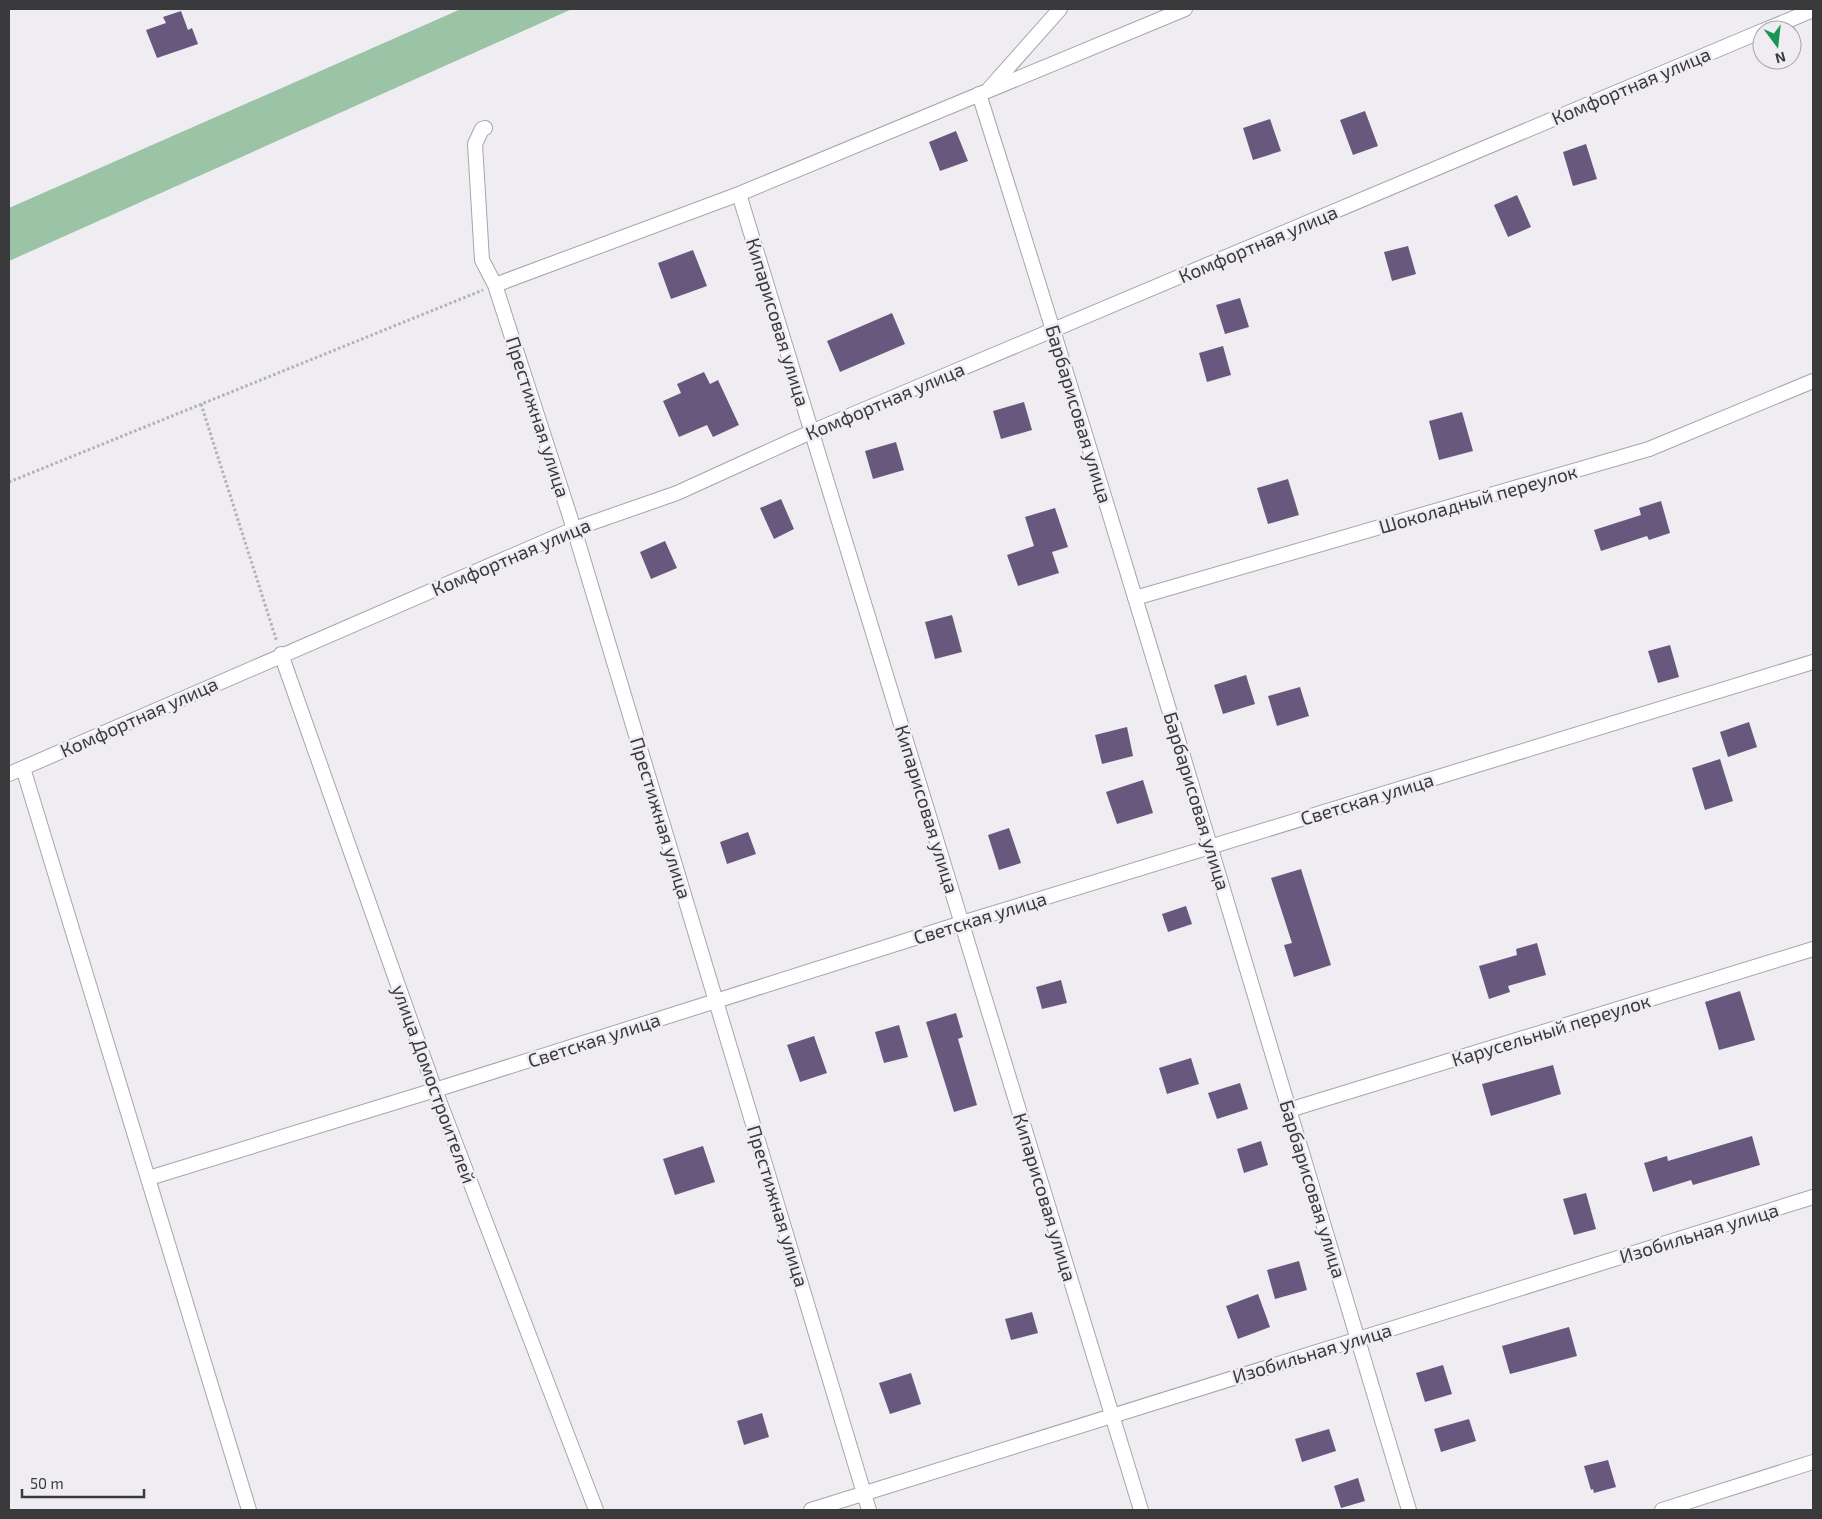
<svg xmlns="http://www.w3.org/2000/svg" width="1822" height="1519" viewBox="0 0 1822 1519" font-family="'Exo 2',sans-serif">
	<rect width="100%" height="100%" fill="#efedf2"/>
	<path fill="#9ac4a5" d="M 461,9 L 572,9 L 9,261 L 9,208 Z"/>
	<path fill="#69587d" d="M 181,11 L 188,30 L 192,28 L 198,44 L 157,58 L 146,30 L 166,23 L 163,17 Z
		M 1365,111 L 1378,146 L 1353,155 L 1340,120 Z
		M 1270,119 L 1281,151 L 1253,160 L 1243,128 Z
		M 956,131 L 968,161 L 940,171 L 929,142 Z
		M 1586,144 L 1597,179 L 1573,186 L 1563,152 Z
		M 1517,195 L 1531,227 L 1508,237 L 1494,205 Z
		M 1408,246 L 1416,274 L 1392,281 L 1384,252 Z
		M 693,250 L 707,286 L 671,299 L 658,263 Z
		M 1240,298 L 1249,327 L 1225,334 L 1216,305 Z
		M 892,313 L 905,344 L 840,372 L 827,341 Z
		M 1223,346 L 1231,375 L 1207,382 L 1199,353 Z
		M 704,372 L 710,384 L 718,380 L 739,425 L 713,437 L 707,425 L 679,437 L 663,401 L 681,393 L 677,384 Z
		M 1024,402 L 1032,430 L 1001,439 L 993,411 Z
		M 1462,412 L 1473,451 L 1439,460 L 1429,421 Z
		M 896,442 L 904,470 L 873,479 L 865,451 Z
		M 1288,479 L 1299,515 L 1268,524 L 1257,488 Z
		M 781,499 L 794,529 L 774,539 L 760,508 Z
		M 1661,501 L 1670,533 L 1649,540 L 1647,536 L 1601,551 L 1594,530 L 1641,515 L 1639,508 Z
		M 1055,508 L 1068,547 L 1052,552 L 1059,573 L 1018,586 L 1007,555 L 1034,546 L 1025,517 Z
		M 665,541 L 677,568 L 651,579 L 640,552 Z
		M 952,615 L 962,652 L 935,659 L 925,622 Z
		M 1670,645 L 1679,677 L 1658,683 L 1648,651 Z
		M 1246,675 L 1255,704 L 1223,714 L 1214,685 Z
		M 1300,687 L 1309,716 L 1277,726 L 1268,696 Z
		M 1749,722 L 1757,747 L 1728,757 L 1720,732 Z
		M 1127,727 L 1133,756 L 1102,764 L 1095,735 Z
		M 1720,759 L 1733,801 L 1705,810 L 1692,768 Z
		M 1143,780 L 1153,813 L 1117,824 L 1106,792 Z
		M 1009,828 L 1021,863 L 999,870 L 988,835 Z
		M 748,832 L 756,854 L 727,864 L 720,842 Z
		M 1301,869 L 1331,965 L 1294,977 L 1284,945 L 1292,943 L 1271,878 Z
		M 1186,906 L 1192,924 L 1168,932 L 1162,914 Z
		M 1537,943 L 1546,975 L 1508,986 L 1510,992 L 1489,999 L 1479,966 L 1517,955 L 1516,949 Z
		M 1061,980 L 1067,1003 L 1042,1009 L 1036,987 Z
		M 1740,991 L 1755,1040 L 1719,1050 L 1705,1002 Z
		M 956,1013 L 963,1037 L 958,1039 L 977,1105 L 954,1112 L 926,1022 Z
		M 899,1025 L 908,1057 L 884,1063 L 875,1032 Z
		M 814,1036 L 827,1073 L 800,1082 L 787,1045 Z
		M 1191,1058 L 1199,1084 L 1167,1094 L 1159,1068 Z
		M 1553,1065 L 1561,1094 L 1491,1116 L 1482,1084 Z
		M 1240,1083 L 1248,1109 L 1217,1119 L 1208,1093 Z
		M 1752,1136 L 1760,1165 L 1693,1185 L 1691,1180 L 1653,1192 L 1644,1163 L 1667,1156 L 1668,1161 Z
		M 1261,1141 L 1268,1165 L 1244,1173 L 1237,1149 Z
		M 703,1146 L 715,1182 L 675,1195 L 663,1159 Z
		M 1586,1193 L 1596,1229 L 1574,1235 L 1563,1199 Z
		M 1299,1261 L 1307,1290 L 1275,1299 L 1267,1270 Z
		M 1258,1294 L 1270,1327 L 1238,1339 L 1226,1306 Z
		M 1032,1312 L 1038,1333 L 1011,1340 L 1005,1319 Z
		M 1569,1327 L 1577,1356 L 1510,1374 L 1502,1346 Z
		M 1443,1365 L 1452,1394 L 1425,1402 L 1416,1373 Z
		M 911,1373 L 921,1404 L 890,1414 L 879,1383 Z
		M 762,1413 L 769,1437 L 744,1445 L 737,1421 Z
		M 1469,1419 L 1476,1441 L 1441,1452 L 1434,1429 Z
		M 1329,1429 L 1336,1451 L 1302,1462 L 1295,1439 Z
		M 1608,1460 L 1616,1487 L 1594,1493 L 1593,1489 L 1591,1490 L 1584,1466 Z
		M 1358,1478 L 1365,1501 L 1341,1508 L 1334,1486 Z"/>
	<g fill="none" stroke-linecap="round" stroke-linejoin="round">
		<defs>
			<path id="street" d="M 1765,30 L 1813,10
				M 989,89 L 1060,9
				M 979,94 C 1128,564 1267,1038 1409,1510
				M 485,128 L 482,129 L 475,144 L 482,260 L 495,285 L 574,529 L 869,1510
				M 739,194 L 1141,1510
				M 495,285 L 739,194 L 1185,9
				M 1135,598 L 1649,449 L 1813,381
				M 281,654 L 435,1090 L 596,1510
				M 23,768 L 249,1510
				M 9,774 L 574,529 L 677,493 L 811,432 L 1762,31
				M 1289,1110 L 1813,949
				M 149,1178 L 435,1090 L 962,923 L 1813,662
				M 811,1510 L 1813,1197
				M 1662,1510 L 1813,1462"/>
		</defs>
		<use href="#street" stroke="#a7a4aa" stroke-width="16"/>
		<path stroke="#b2b1b5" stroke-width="3" stroke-dasharray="2.5 2.5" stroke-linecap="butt" d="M 201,404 L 277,642
			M 9,482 L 483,290"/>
		<use href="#street" stroke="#fff" stroke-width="14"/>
	</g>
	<g text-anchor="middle" stroke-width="5" stroke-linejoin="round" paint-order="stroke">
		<g font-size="19" fill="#3a393b" stroke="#efedf2">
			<text transform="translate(1631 86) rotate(-23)" y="7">Комфортная улица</text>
			<text transform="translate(1258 244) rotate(-23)" y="7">Комфортная улица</text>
			<text transform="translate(778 322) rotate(73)" y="7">Кипарисовая улица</text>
			<text transform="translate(885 401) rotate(-23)" y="7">Комфортная улица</text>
			<text transform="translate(1079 414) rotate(73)" y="7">Барбарисовая улица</text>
			<text transform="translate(538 417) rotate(72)" y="7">Престижная улица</text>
			<text transform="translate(1478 499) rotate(-16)" y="7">Шоколадный переулок</text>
			<text transform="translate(511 557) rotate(-23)" y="7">Комфортная улица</text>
			<text transform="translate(139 717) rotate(-24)" y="7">Комфортная улица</text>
			<text transform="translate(1367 799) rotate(-17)" y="7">Светская улица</text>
			<text transform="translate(1197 801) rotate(73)" y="7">Барбарисовая улица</text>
			<text transform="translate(927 809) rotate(73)" y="7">Кипарисовая улица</text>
			<text transform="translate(661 818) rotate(73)" y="7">Престижная улица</text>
			<text transform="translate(980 918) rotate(-17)" y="7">Светская улица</text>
			<text transform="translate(1551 1030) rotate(-17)" y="7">Карусельный переулок</text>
			<text transform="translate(594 1040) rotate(-18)" y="7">Светская улица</text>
			<text transform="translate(434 1084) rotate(70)" y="7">улица Домостроителей</text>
			<text transform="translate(1313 1189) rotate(73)" y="7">Барбарисовая улица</text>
			<text transform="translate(1045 1197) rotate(73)" y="7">Кипарисовая улица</text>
			<text transform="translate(778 1206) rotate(73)" y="7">Престижная улица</text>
			<text transform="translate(1699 1233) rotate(-17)" y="7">Изобильная улица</text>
			<text transform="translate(1312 1353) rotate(-17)" y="7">Изобильная улица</text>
		</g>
	</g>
	<rect width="1822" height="1519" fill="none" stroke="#3a393b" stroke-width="20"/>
	<g transform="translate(1777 45) rotate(165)"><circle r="24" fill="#efedf2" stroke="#a7a5a9"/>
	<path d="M0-4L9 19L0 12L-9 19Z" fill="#1a9451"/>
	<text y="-8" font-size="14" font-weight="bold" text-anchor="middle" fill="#3a393b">N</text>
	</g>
	<path d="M22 1489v8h122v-8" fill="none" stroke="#3a393b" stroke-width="2.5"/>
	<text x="30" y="1489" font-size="15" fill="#3a393b" stroke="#efedf2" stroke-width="4" paint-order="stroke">50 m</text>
</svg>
